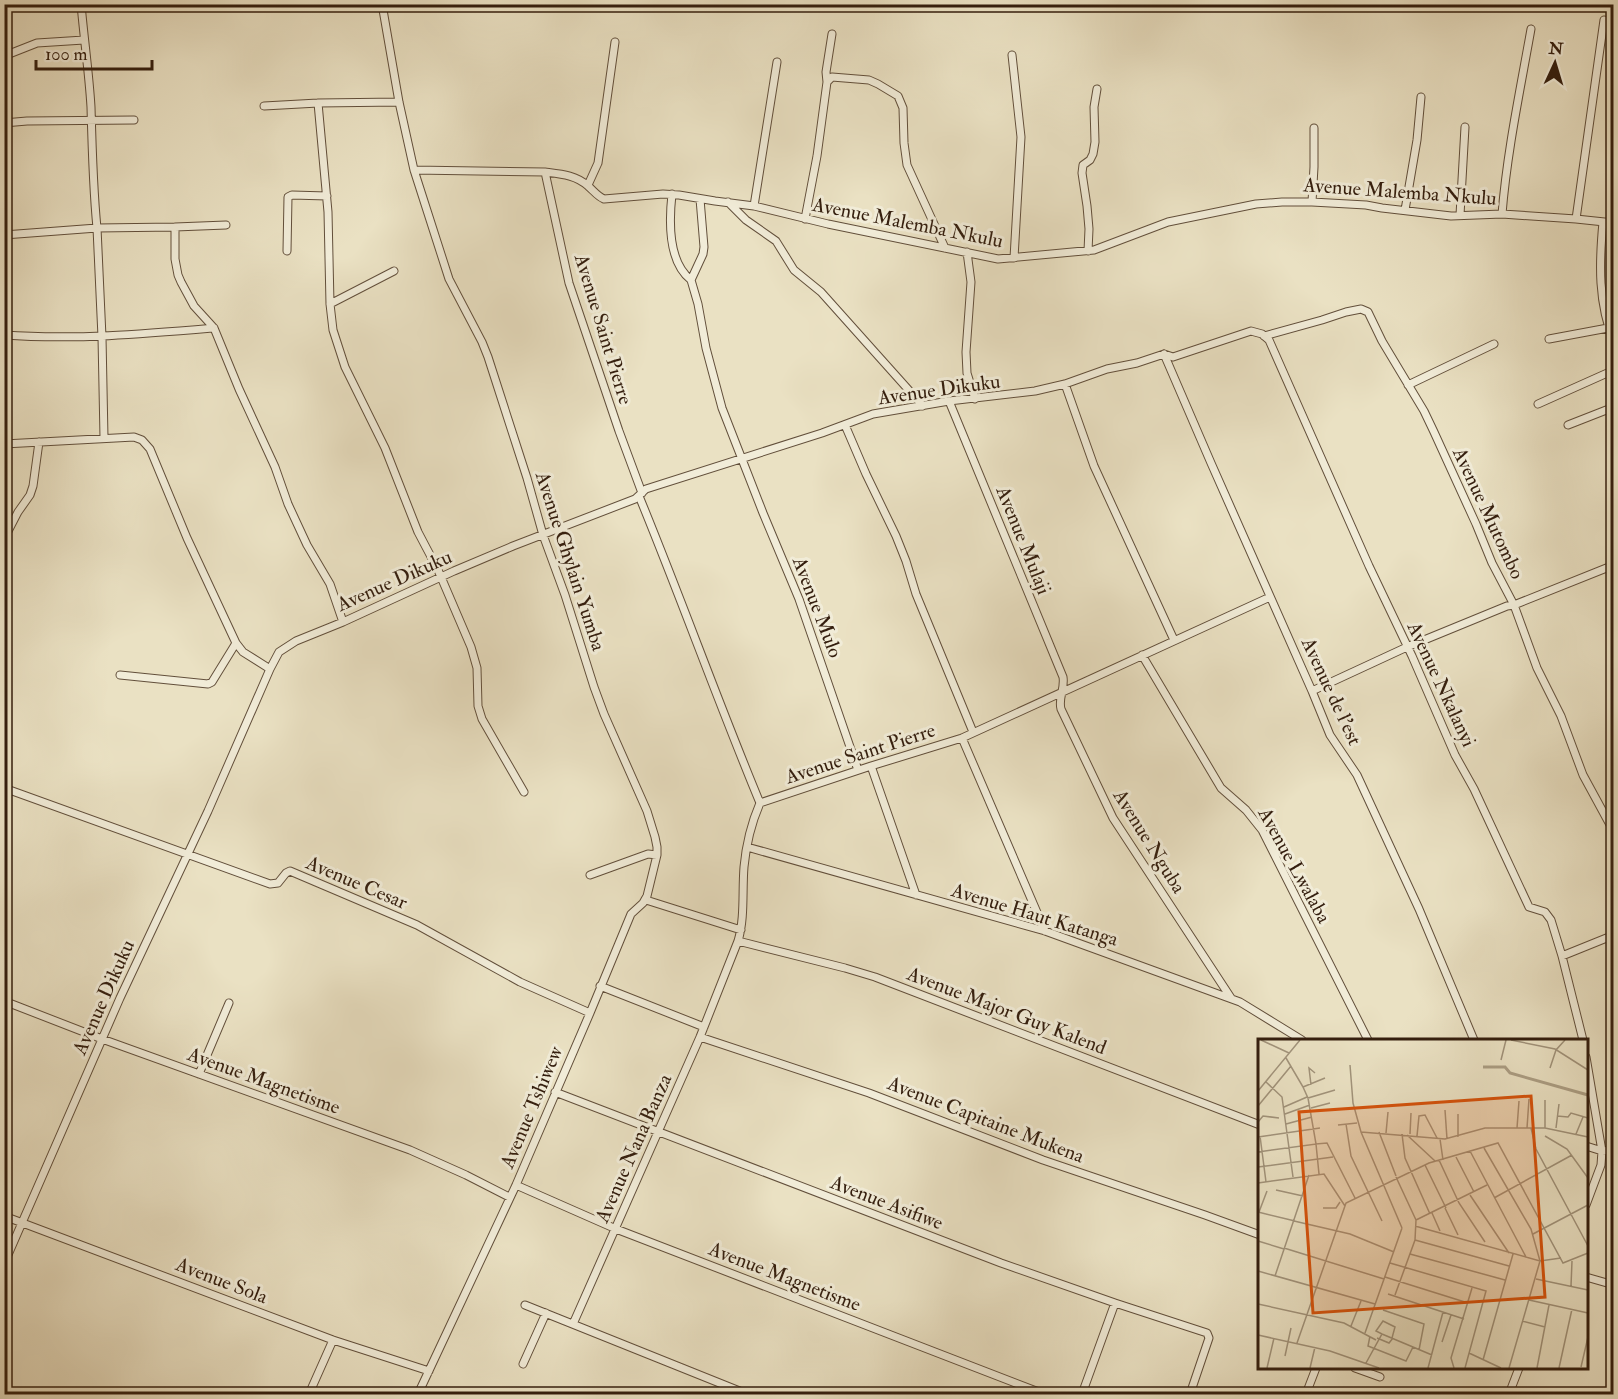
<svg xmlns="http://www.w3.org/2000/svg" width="1618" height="1399" viewBox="0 0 1618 1399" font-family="'IM FELL Double Pica',serif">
	<rect width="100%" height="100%" fill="#eae1c3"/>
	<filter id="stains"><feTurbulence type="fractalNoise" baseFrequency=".00333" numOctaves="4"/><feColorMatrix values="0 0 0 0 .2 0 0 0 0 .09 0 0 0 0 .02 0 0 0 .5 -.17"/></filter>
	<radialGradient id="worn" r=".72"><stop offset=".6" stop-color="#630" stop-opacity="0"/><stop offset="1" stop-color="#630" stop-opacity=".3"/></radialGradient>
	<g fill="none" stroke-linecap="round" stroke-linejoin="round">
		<defs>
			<path id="street" d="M 81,4 C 84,39 89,73 91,107 C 92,147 93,188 97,228 L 175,227 L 175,259 L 178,275 L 181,282 L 194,306 L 214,328 L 239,389 L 275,467 L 288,504 L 307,545 L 330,584 L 343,622
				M 382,4 L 399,102 L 414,170 L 449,279 L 482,342 L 488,357 L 527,478 L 543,535 L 565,595 L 594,687 L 604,714 L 647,811 L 655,837 L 657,847 L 657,855 L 647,896 L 643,903 L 631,914 L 590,1013 L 516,1185 L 418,1394
				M 1012,55 L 1021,137 L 1014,258
				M 4,56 L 37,43 L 84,40
				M 827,82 L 826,72 L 832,34
				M 318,103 L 328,212 L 330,304 L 333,330 L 345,367 L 385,448 L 418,532 L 438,570 L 471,647 L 477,668 L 478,706 L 482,719 L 524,792
				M 264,106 L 318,103 L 399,102
				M 4,123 L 27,121 L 134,120
				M 414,170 L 545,172 C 561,174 576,175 588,186 C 594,191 597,196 604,199 L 663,194 L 679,195 L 715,201 L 754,206 L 828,224 L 998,259 L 1094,250 L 1168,222 L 1256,204 L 1282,202 L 1312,202 L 1366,205 L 1382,208 L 1451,216 L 1502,214 L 1576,219 L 1614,223
				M 545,172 L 569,283 L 619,431 L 642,493
				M 588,185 L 598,163 L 615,42
				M 672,194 C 669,221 668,262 691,280
				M 700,199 L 704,247 L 703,254 L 691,280 L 698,304 L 706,348 L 722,408 L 763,513 L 799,599 L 858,770
				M 728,202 L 746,220 L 776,241 L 794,270 L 821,292 L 923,406
				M 1312,202 L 1314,167 L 1314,128
				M 754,206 L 777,62
				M 1405,210 L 1417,140 L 1421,97
				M 1502,214 C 1507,152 1520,91 1531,29
				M 1460,215 L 1465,127
				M 805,219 L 817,156 L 827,82 L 832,77 L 869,80 L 878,84 L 898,96 L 903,108 L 904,143 L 907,165 L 945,248
				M 1576,219 L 1604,20
				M 1603,222 C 1599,264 1598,303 1614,342
				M 175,227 L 226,225
				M 4,235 L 97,228 L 102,337 L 104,438
				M 287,251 L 288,197 L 292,195 L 327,196
				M 1088,251 L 1089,229 L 1087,206 L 1082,173 L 1083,165 L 1090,160 L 1093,154 L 1095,142 L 1094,107 L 1097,89
				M 967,252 L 971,282 L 966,352 L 967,373 L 975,399
				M 330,304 L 394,271
				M 4,335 C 75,340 144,334 214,328
				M 1264,336 L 1322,320 L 1346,312 L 1361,309 L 1368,312 L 1382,341 L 1424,411 L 1434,432 L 1476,524 L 1492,563 L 1514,605 L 1537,668 L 1561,716 L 1583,775 L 1614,832
				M 1549,339 L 1608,328
				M 1164,354 L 1173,357 L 1251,331 L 1262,334 L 1269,340 L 1369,566 L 1412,656 L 1455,755 L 1474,789 L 1529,907 L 1545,912 L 1551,920 L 1562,956 L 1583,1040
				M 1164,354 L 1211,463 L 1312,691 L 1330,735 L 1357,775 L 1419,909 L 1474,1040
				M 1065,384 L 1094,466 L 1174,640
				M 1408,385 L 1494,344
				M 949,401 L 1063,677 C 1065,689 1058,698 1061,709 L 1113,818 L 1231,998
				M 1538,404 L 1614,370
				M 845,425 L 866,474 L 896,536 L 906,561 L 916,594 L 973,732
				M 1568,425 L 1614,407
				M 4,444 L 134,437 L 142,440 L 150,449 L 187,538 L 236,643 L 243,652 L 270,669
				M 639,496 C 681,598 718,702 760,803
				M 4,539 L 18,512 L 30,495 L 33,486 L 39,442
				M 1142,655 L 1221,788 L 1246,810 L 1262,830 L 1368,1040
				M 120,675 L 208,684 L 212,682 L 236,643
				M 1312,691 L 1407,647 L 1507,606 L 1514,605 L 1614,565
				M 962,738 L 1045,931
				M 871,766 L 916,895
				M 4,788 L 270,884 L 278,883 L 286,873 L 290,871 L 417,925 L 520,982 L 590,1013
				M 760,803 L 871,766 L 962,738 L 1270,597
				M 747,847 L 1045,931 L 1240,1002 L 1302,1040
				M 590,875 L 648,854 L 657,855
				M 646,900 L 741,930
				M 738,941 L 845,968 L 875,977 L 1260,1125
				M 1562,956 L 1614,935
				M 600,986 L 704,1027
				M 4,1001 L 102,1039 L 410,1150 L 466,1175 L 509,1197
				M 700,1037 L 869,1093 L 1043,1160 L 1205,1215 L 1260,1235
				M 1586,1057 L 1602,1151 L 1601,1165 L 1586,1205
				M 199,1074 L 229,1003
				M 555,1092 L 1001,1263 L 1115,1303 L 1207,1333 L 1209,1338 L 1190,1394
				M 1586,1146 L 1602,1151 L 1614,1150
				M 516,1185 L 616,1229 L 1044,1394
				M 4,1216 L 333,1340 L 429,1371
				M 4,1264 L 120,998 L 208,811 L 270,669 L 279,652 L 296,641 L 343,622 L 454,571 L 513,546 L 635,499 L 646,489 L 822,433 L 873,414 L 949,401 L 1035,391 L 1065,384 L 1107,369 L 1137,363 L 1164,354
				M 1586,1277 L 1614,1285
				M 525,1305 L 747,1394
				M 573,1324 L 700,1037 L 738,941 C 745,918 742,891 744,867 C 746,845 751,824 760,803
				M 523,1364 L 546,1313
				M 1355,1368 L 1380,1377
				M 309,1394 L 333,1340
				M 1082,1394 L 1115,1303
				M 1306,1394 L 1316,1368
				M 1509,1394 L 1519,1368"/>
		</defs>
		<use href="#street" stroke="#624f3b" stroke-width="9"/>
		<use href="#street" stroke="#f1ecd8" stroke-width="7"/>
	</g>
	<g text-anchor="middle" stroke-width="6" stroke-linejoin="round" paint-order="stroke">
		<g font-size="20" fill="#341e0e" stroke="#f1ecd8">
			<text transform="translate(1400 191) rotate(4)" y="7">Avenue Malemba Nkulu</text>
			<text transform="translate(908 222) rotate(11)" y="7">Avenue Malemba Nkulu</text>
			<text transform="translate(604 329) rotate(73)" y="7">Avenue Saint Pierre</text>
			<text transform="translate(939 389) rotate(-8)" y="7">Avenue Dikuku</text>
			<text transform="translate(1489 513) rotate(65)" y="7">Avenue Mutombo</text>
			<text transform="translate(1024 540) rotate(68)" y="7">Avenue Mulaji</text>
			<text transform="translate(571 561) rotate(72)" y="7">Avenue Ghylain Yumba</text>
			<text transform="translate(394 580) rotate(-24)" y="7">Avenue Dikuku</text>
			<text transform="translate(818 607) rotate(69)" y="7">Avenue Mulo</text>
			<text transform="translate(1442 684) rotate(65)" y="7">Avenue Nkalanyi</text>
			<text transform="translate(1332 691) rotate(65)" y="7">Avenue de l'est</text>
			<text transform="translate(860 753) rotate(-18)" y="7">Avenue Saint Pierre</text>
			<text transform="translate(1150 841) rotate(58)" y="7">Avenue Nguba</text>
			<text transform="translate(1295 865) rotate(61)" y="7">Avenue Lwalaba</text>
			<text transform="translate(357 882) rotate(23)" y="7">Avenue Cesar</text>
			<text transform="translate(1035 914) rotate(17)" y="7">Avenue Haut Katanga</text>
			<text transform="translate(103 997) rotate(-66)" y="7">Avenue Dikuku</text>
			<text transform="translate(1007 1010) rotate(21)" y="7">Avenue Major Guy Kalend</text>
			<text transform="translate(264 1080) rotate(20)" y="7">Avenue Magnetisme</text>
			<text transform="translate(531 1107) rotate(-67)" y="7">Avenue Tshiwew</text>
			<text transform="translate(986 1119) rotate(21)" y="7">Avenue Capitaine Mukena</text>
			<text transform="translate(633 1148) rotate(-66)" y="7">Avenue Nana Banza</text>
			<text transform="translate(887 1202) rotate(21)" y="7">Avenue Asifiwe</text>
			<text transform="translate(785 1276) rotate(21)" y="7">Avenue Magnetisme</text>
			<text transform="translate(222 1280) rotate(21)" y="7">Avenue Sola</text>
		</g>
	</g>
	<g transform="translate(1258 1039)">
		<rect width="330" height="330" fill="#eae1c3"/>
		<path fill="none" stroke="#ac9f85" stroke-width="3" d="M 225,28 L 247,28 L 252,34 L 330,56"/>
		<path fill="none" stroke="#a1937b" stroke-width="1.5" d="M 3,1 L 31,14M 253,1 L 297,10 L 330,31M 28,19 L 45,48 L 67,39M 243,21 L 248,1M 92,26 L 95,64 L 103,93 L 144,189M 292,29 L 298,11 L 307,1M 8,43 L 24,58 L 35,138M 53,46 L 51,29 L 57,34M 45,48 L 50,59 L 77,51M 0,52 L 42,1M 50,59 L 58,105 L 69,104 L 97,159M 0,67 L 33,27M 26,68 L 49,58M 53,69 L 72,64M 187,71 L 189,100M 27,75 L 52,66M 200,75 L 200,98M 299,77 L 310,78 L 313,74 L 330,79M 0,83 L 5,77 L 21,79M 28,85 L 54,78M 88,85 L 93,117 L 124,182M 80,86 L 99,84M 259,89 L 261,62M 269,89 L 271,60M 273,89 L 278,110 L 330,207M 287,89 L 287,61M 298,89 L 301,65M 103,93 L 187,100 L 227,89 L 287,89 L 330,98M 121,93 L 138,137M 128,94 L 130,73M 144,95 L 147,119 L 172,175M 152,95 L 153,74M 318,95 L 325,78M 149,96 L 177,122M 2,97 L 8,143M 159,97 L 161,77 L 167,76 L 179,99M 287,97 L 309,110 L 330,139M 0,98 L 62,89M 182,100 L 185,121M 226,109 L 273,190 L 282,222 L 251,329M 212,112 L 268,218M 0,113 L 58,105 L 61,135M 198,118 L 216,153M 181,121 L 201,164 L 227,203M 167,126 L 188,169M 0,128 L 75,118M 138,138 L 158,181M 0,144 L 66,135 L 87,167M 18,151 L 45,157M 212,156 L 251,214M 236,159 L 314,116M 65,169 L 78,169 L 82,163M 187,169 L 200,196M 0,173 L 37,182M 1,173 L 9,152M 174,174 L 182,192M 158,181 L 229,146M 36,182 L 92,195 L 136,213M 157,187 L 282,222 L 303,219M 275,195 L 330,166M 157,201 L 251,227M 0,202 L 26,210M 26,209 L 126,240M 152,215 L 247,241M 132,224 L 228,252 L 207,329M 0,232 L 117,265M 17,237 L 51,136M 127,238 L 210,264M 278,240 L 330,251M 313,247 L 314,222M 130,255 L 206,280M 137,256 L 157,201 L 158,181M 271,261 L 330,274M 0,265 L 86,284 L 118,301M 125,271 L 166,285 L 161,311M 264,282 L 287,288M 93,287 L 103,262M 107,294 L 144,189M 124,295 L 118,292 L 125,282 L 137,288 L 134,299M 0,296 L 72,312 L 121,329M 112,297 L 110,307 L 148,322 L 155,308M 119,299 L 131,304 L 135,299M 184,303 L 193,276M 39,304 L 88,164 L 171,124 L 240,104 L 305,224 L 330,214M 211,314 L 243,329M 27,317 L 33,289M 225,321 L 255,215M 108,324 L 124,295 L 174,316M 323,328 L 330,298M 9,329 L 16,299M 52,329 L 57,308M 170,329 L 185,273M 196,329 L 193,319 L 214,249M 279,329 L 291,266M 301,329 L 314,270"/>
		<path fill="#d6530c" fill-opacity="0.15" stroke="#d6530c" stroke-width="3" d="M 273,57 L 287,258 L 55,274 L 41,73 Z"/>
		<rect width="330" height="330" fill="none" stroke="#341e0e" stroke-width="3"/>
	</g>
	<rect width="1618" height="1399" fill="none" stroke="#eae1c3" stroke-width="24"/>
	<rect x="6" y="6" width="1606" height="1387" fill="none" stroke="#341e0e" stroke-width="3"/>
	<rect x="12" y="12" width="1594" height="1375" fill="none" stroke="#341e0e" stroke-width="1.5"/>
	<g transform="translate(1555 63) rotate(4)" stroke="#f1ecd8" stroke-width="4.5" paint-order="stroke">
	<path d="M0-4.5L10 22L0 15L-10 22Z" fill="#341e0e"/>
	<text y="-9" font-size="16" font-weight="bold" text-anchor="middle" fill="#341e0e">N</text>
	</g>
	<path d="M36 60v9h116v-9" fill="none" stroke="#341e0e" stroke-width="3"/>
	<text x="45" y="60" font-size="18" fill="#341e0e" stroke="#f1ecd8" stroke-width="4.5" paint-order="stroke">100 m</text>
	<rect width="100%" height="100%" filter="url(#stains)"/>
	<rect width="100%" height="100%" fill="url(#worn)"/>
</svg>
